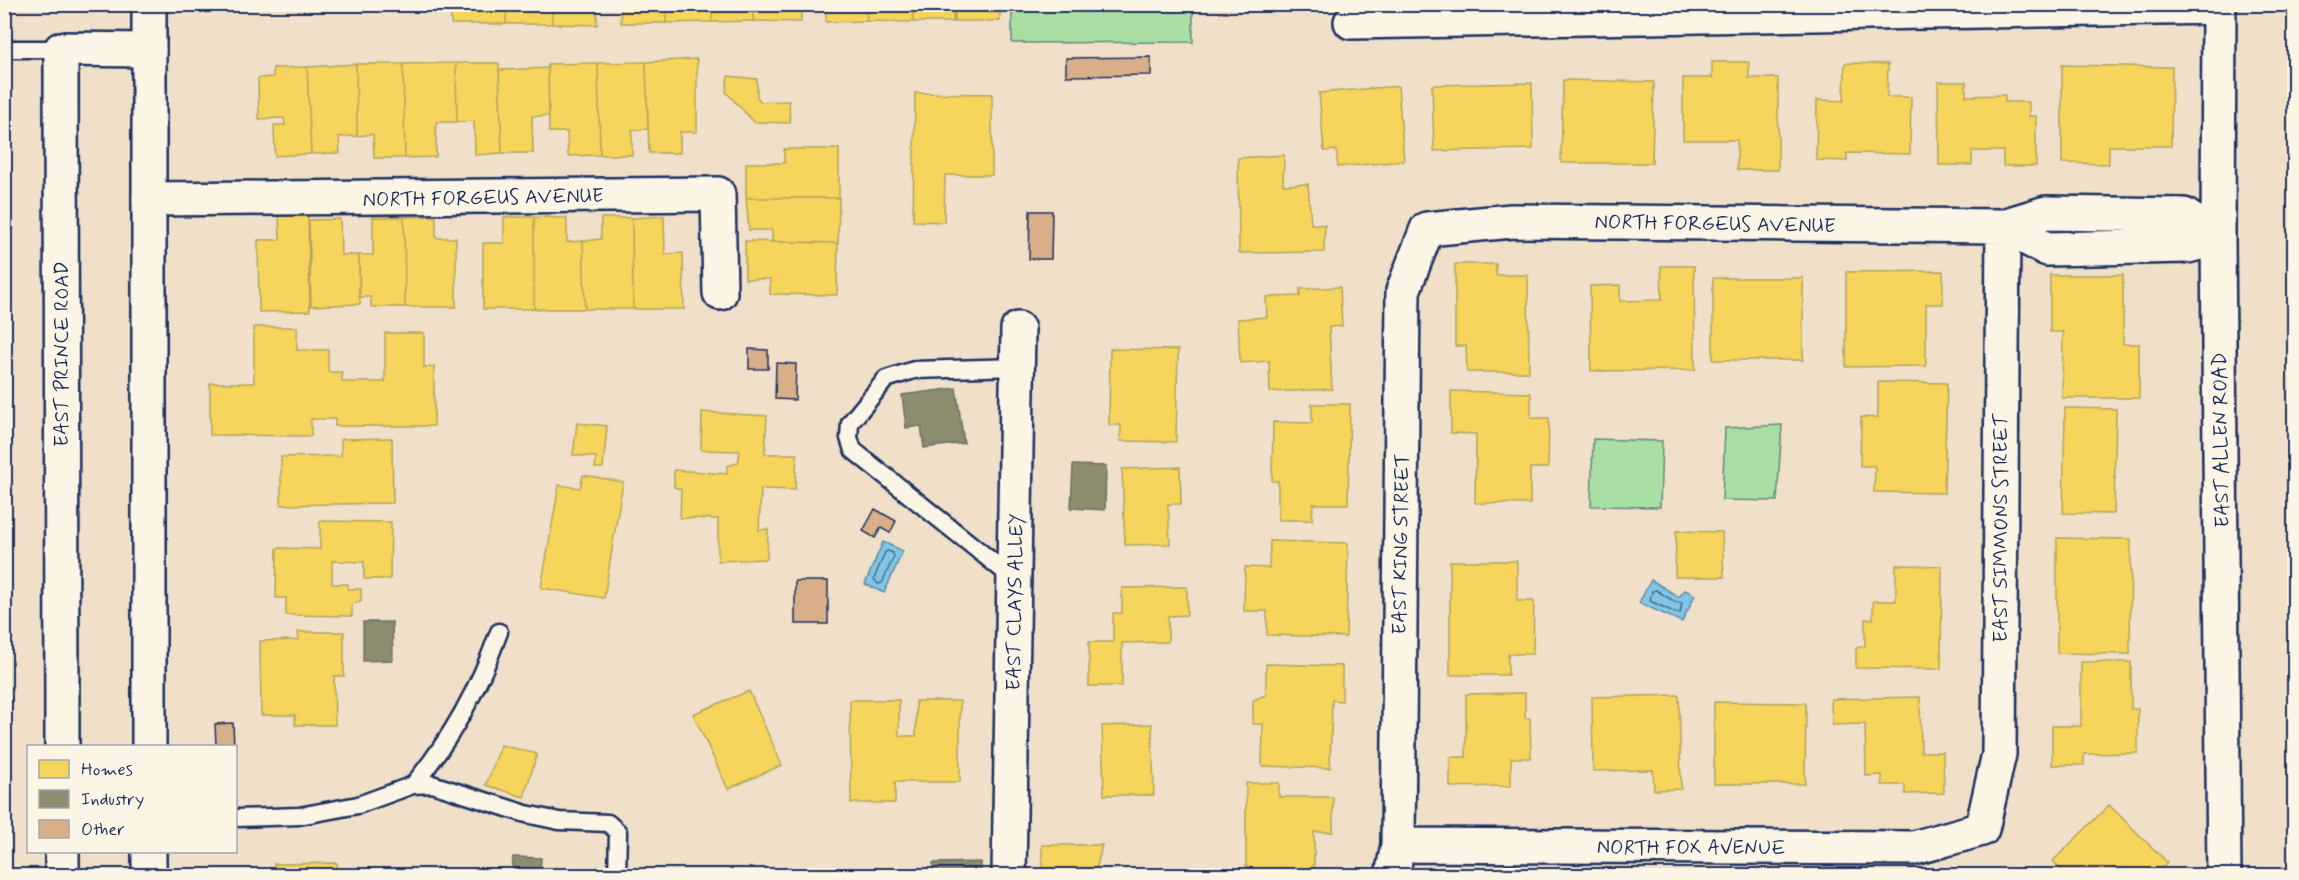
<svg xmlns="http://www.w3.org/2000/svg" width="2299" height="880" viewBox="0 0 2299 880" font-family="Mynerve,sans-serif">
	<rect width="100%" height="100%" fill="#f1e0c9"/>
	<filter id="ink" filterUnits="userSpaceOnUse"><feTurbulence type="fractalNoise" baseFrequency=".0167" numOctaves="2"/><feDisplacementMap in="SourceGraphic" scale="12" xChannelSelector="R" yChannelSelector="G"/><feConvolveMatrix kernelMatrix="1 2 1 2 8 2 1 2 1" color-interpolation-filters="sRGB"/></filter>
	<g filter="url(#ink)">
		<path fill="#a9dfa2" stroke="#628780" stroke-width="1.5" d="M 1012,5 L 1193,5 L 1193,42 L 1012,43 Z
			M 1782,425 L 1777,501 L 1722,500 L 1725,428 Z
			M 1593,439 L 1662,441 L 1660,507 L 1591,506 Z"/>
		<path fill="#81c6e2" stroke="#588aad" stroke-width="1.5" d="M 883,542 L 903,551 L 884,593 L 865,584 Z
			M 1651,580 L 1679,597 L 1685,590 L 1695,595 L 1682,622 L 1639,603 Z"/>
		<path fill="#f6d55c" stroke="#b4a35d" stroke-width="1.5" d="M 451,4 L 506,4 L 506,24 L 451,24 Z
			M 506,4 L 552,4 L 552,24 L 506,24 Z
			M 552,4 L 597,4 L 597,25 L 552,24 Z
			M 621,4 L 666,4 L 666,23 L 621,23 Z
			M 666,4 L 712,4 L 712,22 L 666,23 Z
			M 712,4 L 753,4 L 753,21 L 712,22 Z
			M 753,4 L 801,4 L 801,22 L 753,21 Z
			M 826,4 L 866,4 L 867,21 L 826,22 Z
			M 866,4 L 913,4 L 913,22 L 867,21 Z
			M 913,4 L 954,4 L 955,22 L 913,22 Z
			M 954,4 L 1000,4 L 1000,21 L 953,21 Z
			M 697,59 L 697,132 L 680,132 L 680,153 L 649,153 L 646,62 Z
			M 646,62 L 648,129 L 632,130 L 632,155 L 600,155 L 598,63 Z
			M 1712,62 L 1749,62 L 1749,78 L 1778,78 L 1778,170 L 1737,170 L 1737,140 L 1683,140 L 1683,78 L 1712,78 Z
			M 456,63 L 499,63 L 502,153 L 475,155 L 474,121 L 457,122 Z
			M 456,63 L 457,122 L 436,122 L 436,157 L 405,158 L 403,64 Z
			M 598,63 L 600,155 L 568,156 L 567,132 L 549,132 L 548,64 Z
			M 1845,63 L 1888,64 L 1887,97 L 1911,97 L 1910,154 L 1847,153 L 1847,161 L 1816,160 L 1817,100 L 1844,101 Z
			M 356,64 L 403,64 L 405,158 L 374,158 L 373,134 L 357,136 Z
			M 356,64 L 357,136 L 339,137 L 340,153 L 311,154 L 307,67 Z
			M 2062,65 L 2172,67 L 2171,146 L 2109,146 L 2109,164 L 2062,163 Z
			M 307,67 L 311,154 L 275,156 L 274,125 L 285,125 L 284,118 L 259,119 L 258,78 L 273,77 L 273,68 Z
			M 548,68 L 549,116 L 532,116 L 533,153 L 502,153 L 499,70 Z
			M 728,76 L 757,79 L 757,97 L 761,102 L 789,101 L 790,123 L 754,122 L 726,92 Z
			M 1563,80 L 1654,82 L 1652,163 L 1561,163 Z
			M 1938,82 L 1966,82 L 1966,96 L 2005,95 L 2005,102 L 2029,102 L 2029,116 L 2036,116 L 2036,166 L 2003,166 L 2003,151 L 1972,151 L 1972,165 L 1939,165 Z
			M 1532,83 L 1533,149 L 1434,151 L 1432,85 Z
			M 1398,86 L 1404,161 L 1338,167 L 1336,150 L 1324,151 L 1319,93 Z
			M 915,93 L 992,94 L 992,175 L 945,175 L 944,222 L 913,221 Z
			M 784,149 L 839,149 L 839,198 L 746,198 L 746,163 L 784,163 Z
			M 1284,155 L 1283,185 L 1308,184 L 1311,224 L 1325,225 L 1324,252 L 1239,253 L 1238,158 Z
			M 746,198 L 839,198 L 838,243 L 772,242 L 772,230 L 749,230 Z
			M 308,215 L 310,311 L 259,312 L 258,240 L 280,240 L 279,216 Z
			M 436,216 L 436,238 L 456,238 L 456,307 L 405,307 L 404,217 Z
			M 664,216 L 665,254 L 683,253 L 684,309 L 633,309 L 632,218 Z
			M 373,217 L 404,217 L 405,307 L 371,307 L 371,297 L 359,297 L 359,255 L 373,255 Z
			M 504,217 L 534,217 L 534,309 L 483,309 L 483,243 L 504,243 Z
			M 534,217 L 567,218 L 567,242 L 583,241 L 585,309 L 534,309 Z
			M 601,218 L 632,218 L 633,309 L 585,309 L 583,241 L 601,239 Z
			M 340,219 L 341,255 L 359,255 L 360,304 L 311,306 L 309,220 Z
			M 745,241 L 838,243 L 837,295 L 770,294 L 770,279 L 745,279 Z
			M 1455,264 L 1496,264 L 1496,275 L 1528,275 L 1529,372 L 1467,372 L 1466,346 L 1455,346 Z
			M 1661,266 L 1694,266 L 1695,370 L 1591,371 L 1590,286 L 1620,285 L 1620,301 L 1662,300 Z
			M 1943,271 L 1943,304 L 1926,304 L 1926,366 L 1846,367 L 1846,272 Z
			M 2050,275 L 2123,275 L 2123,344 L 2139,344 L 2139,398 L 2062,398 L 2063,332 L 2050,332 Z
			M 1713,278 L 1803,278 L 1803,360 L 1713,360 Z
			M 1340,287 L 1342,326 L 1329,327 L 1332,389 L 1270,392 L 1269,361 L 1240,363 L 1238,319 L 1267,317 L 1266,297 L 1300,296 L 1300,289 Z
			M 254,327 L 297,327 L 297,350 L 328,350 L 328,372 L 342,372 L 342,382 L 385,382 L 385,333 L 424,333 L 424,367 L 434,367 L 434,426 L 335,426 L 335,419 L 311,419 L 311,436 L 210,435 L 210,383 L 254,383 Z
			M 1110,349 L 1178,350 L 1176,442 L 1120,441 L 1121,425 L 1109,425 Z
			M 1878,382 L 1947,383 L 1944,493 L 1874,492 L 1875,466 L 1860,466 L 1861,417 L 1878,418 Z
			M 1451,391 L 1531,393 L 1531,418 L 1549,418 L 1548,468 L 1530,468 L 1530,504 L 1475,503 L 1476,434 L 1451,433 Z
			M 1312,404 L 1350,404 L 1348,504 L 1313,504 L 1312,520 L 1278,520 L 1278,481 L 1272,481 L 1273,422 L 1312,423 Z
			M 2065,408 L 2116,409 L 2114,514 L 2063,513 Z
			M 702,412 L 767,416 L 765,454 L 797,454 L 795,490 L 761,489 L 759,530 L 768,529 L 767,559 L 718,561 L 718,519 L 680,518 L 681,489 L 674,487 L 674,470 L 727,474 L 727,466 L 738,463 L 740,451 L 701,450 Z
			M 577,423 L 607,426 L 603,468 L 595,468 L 596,457 L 573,455 Z
			M 392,438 L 393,503 L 281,505 L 281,457 L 341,456 L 341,439 Z
			M 1180,467 L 1181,504 L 1168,504 L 1170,544 L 1125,545 L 1122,469 Z
			M 583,475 L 623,482 L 604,598 L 541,588 L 559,485 L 580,488 Z
			M 320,521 L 391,522 L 390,579 L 364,579 L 364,562 L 332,561 L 332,584 L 348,584 L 348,589 L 361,589 L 361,601 L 352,604 L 352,616 L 286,615 L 286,598 L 276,598 L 277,548 L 320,549 Z
			M 1676,531 L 1722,532 L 1724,577 L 1675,577 Z
			M 2057,538 L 2131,539 L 2130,654 L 2057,653 Z
			M 1270,541 L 1348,543 L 1346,637 L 1267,635 L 1267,611 L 1244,611 L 1245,567 L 1269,568 Z
			M 1450,561 L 1517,561 L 1517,601 L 1534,601 L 1533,654 L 1508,654 L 1508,675 L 1450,675 Z
			M 1896,565 L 1942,566 L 1941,669 L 1856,668 L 1856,648 L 1865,646 L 1865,619 L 1873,619 L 1873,601 L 1896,601 Z
			M 1187,587 L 1187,615 L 1168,616 L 1168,642 L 1122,643 L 1122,686 L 1089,686 L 1089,642 L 1113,642 L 1113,613 L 1122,613 L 1122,588 Z
			M 298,632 L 344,632 L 344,676 L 334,676 L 335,725 L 295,725 L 295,715 L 261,715 L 260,641 L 299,640 Z
			M 2081,662 L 2131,662 L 2131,709 L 2138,709 L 2138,753 L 2084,754 L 2084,765 L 2052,765 L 2052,726 L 2081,726 Z
			M 1266,664 L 1342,666 L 1342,701 L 1332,700 L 1330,768 L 1262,766 L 1263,724 L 1253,724 L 1253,700 L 1266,695 Z
			M 749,691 L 782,765 L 728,789 L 693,714 Z
			M 1525,693 L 1525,718 L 1530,718 L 1531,758 L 1511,758 L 1511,786 L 1450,787 L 1450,757 L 1466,757 L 1466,694 Z
			M 1679,695 L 1681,789 L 1654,790 L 1653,770 L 1593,771 L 1592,697 Z
			M 1920,697 L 1921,752 L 1943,752 L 1944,793 L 1905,794 L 1905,785 L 1882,785 L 1882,775 L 1866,776 L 1865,724 L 1832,725 L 1831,699 Z
			M 850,700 L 899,700 L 899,736 L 916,736 L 916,701 L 960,701 L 960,782 L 895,782 L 895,803 L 851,803 Z
			M 1714,702 L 1806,703 L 1805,784 L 1714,784 Z
			M 1152,724 L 1154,795 L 1104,795 L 1102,726 Z
			M 501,745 L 537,754 L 524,797 L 486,785 Z
			M 1246,783 L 1279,783 L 1279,797 L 1333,797 L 1333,832 L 1314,832 L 1314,876 L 1246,876 Z
			M 2109,805 L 2167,862 L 2154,876 L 2067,876 L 2053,861 Z
			M 1042,845 L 1102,845 L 1096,871 L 1116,876 L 1042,876 Z
			M 337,863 L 338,876 L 274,876 L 274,864 Z
			M 2025,870 L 2031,876 L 2018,876 Z"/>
		<path fill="#8c8c6e" stroke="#6a7069" stroke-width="1.5" d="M 956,388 L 964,443 L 924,448 L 921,426 L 906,428 L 902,395 Z
			M 1073,465 L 1106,466 L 1105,510 L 1071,508 Z
			M 363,622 L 392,622 L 393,660 L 363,661 Z
			M 513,857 L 541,858 L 540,876 L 512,876 Z
			M 981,862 L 981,876 L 933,876 L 933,863 Z"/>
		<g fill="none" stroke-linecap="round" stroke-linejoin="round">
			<path stroke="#446b93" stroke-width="1.5" d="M 888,551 L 893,553 L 894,556 L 882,583 L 878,584 L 874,579 L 885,552 Z
				M 1656,590 L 1675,602 L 1682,603 L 1680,613 L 1676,613 L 1650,601 L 1652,591 Z"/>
		</g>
		<path fill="#d8af89" stroke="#1b2f5e" stroke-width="1.5" d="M 1151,57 L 1151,75 L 1066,76 L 1066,58 Z
			M 1030,211 L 1052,211 L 1051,259 L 1029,259 Z
			M 749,349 L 768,350 L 768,369 L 749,369 Z
			M 776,363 L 796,364 L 795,400 L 775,399 Z
			M 875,509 L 896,521 L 890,533 L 881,528 L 875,538 L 863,531 Z
			M 795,581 L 828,581 L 828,624 L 795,624 Z
			M 233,723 L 234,746 L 216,746 L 215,724 Z"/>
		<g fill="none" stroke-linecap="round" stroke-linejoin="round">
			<defs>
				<path id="lane" d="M 4,49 L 61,49
					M 1014,579 L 853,450 L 849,438 L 850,423 L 886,379 L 914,370 L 1018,367
					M 413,785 C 452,738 478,690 499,632
					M 236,818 L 299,816 L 358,805 L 413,785 L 432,784 L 526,814 L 559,821 L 608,823 L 618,832 L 617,876"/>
				<path id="street" d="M 2219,4 L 2218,238 L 2224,876
					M 1351,22 L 2219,7
					M 149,199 L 718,194 L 720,293
					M 2046,213 L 2184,215 L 2218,238 L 2188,246 L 2047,249 L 2003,226 Z
					M 62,746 L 61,49 L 149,50
					M 62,852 L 62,876
					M 1009,876 L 1018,329
					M 1392,876 L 1398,845 L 1403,291 L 1427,229 L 1512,221 L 2003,226 L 1999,754 L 1982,829 L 1914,848 L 1398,845"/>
				<path id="secondary" d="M 149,4 L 149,746
					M 149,852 L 149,876"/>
			</defs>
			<use href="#lane" stroke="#1b2f5e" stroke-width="21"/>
			<use href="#street" stroke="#1b2f5e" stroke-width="38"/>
			<use href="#secondary" stroke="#1b2f5e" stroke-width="38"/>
			<use href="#lane" stroke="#fcf5e5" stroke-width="16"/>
			<use href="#street" stroke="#fcf5e5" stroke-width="33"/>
			<use href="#secondary" stroke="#fcf5e5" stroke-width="33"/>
		</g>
	</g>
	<g text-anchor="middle" stroke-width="6" stroke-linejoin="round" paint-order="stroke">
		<g font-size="20" fill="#1b2f5e" stroke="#fcf5e5">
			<text transform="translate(483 197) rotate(-1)" y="7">NORTH FORGEUS AVENUE</text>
			<text transform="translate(1715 223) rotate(1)" y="7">NORTH FORGEUS AVENUE</text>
			<text transform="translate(61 354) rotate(-90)" y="7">EAST PRINCE ROAD</text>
			<text transform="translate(2220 440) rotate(-91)" y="7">EAST ALLEN ROAD</text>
			<text transform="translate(2000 528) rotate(-90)" y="7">EAST SIMMONS STREET</text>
			<text transform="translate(1400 544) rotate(-89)" y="7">EAST KING STREET</text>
			<text transform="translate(1014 602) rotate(-89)" y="7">EAST CLAYS ALLEY</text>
			<text x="1691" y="854">NORTH FOX AVENUE</text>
		</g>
	</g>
	<rect width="2299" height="880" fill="none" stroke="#fcf5e5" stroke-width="24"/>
	<rect x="12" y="12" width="2275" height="856" fill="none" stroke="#1b2f5e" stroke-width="2" filter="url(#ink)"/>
	<rect x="27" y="745" width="210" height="108" fill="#fcf5e5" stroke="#a2a6af" stroke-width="1.5"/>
	<rect x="39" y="760" width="30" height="18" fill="#f6d55c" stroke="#a2a6af" stroke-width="1.5"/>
	<text x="81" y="775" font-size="18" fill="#1b2f5e">Homes</text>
	<rect x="39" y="790" width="30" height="18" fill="#8c8c6e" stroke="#a2a6af" stroke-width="1.5"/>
	<text x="81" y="805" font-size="18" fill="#1b2f5e">Industry</text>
	<rect x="39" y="820" width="30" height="18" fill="#d8af89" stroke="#a2a6af" stroke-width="1.5"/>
	<text x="81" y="835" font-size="18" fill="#1b2f5e">Other</text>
</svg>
